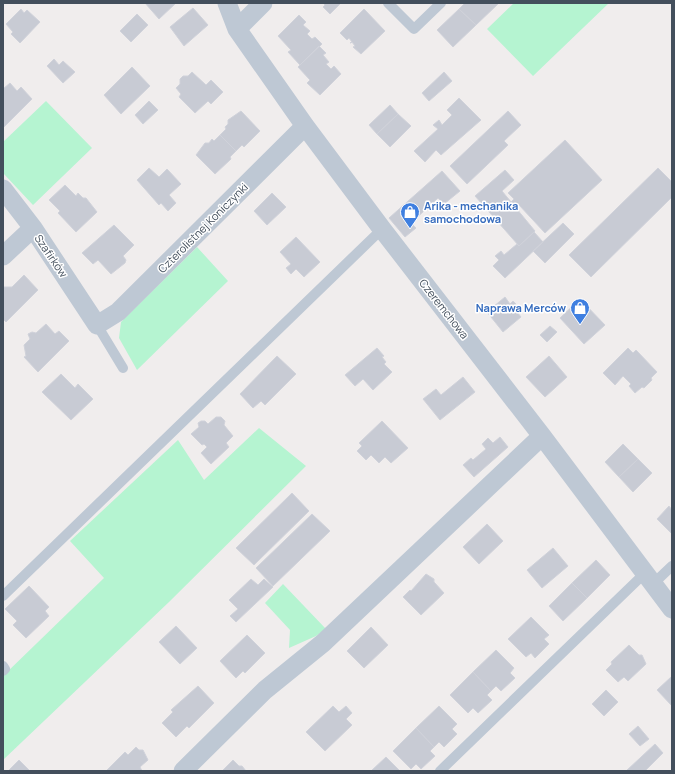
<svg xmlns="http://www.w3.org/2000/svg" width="675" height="774" viewBox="0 0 675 774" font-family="Manrope,sans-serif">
	<rect width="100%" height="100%" fill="#f0eded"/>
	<path fill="#b5f4d1" d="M 514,3 L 609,3 L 533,76 L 487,29 Z
		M 46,101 L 92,148 L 33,205 L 3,173 L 3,142 Z
		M 197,247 L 228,281 L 137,370 L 119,338 L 121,322 Z
		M 259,428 L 306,466 L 169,602 L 3,760 L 3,676 L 104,578 L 70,541 L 178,440 L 204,480 Z
		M 283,584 L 326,629 L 316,636 L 289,648 L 290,630 L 265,603 Z"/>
	<path fill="#c8cbd4" stroke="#d0d2da" d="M 145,3 L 176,3 L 159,19 Z
		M 323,3 L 341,3 L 330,14 L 323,7 L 325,5 Z
		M 465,3 L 497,3 L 498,4 L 476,25 L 459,9 Z
		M 193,8 L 208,25 L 184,46 L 170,27 Z
		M 21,9 L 24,13 L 27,10 L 40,22 L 20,43 L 11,34 L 13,32 L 6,24 Z
		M 364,9 L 385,31 L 361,54 L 353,47 L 355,46 L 352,42 L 350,43 L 352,42 L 349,38 L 347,40 L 340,33 Z
		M 459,9 L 476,25 L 453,47 L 437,30 Z
		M 137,14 L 148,25 L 131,42 L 120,31 Z
		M 299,15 L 306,22 L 303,25 L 310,31 L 307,34 L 312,39 L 315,37 L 322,44 L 300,65 L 288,52 L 291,50 L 278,36 Z
		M 319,46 L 326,53 L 323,55 L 329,62 L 326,64 L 331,69 L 334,66 L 341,74 L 320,95 L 307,83 L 310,80 L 298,67 Z
		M 54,59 L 59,65 L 63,61 L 75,72 L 63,83 L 47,66 Z
		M 132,67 L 150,86 L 121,114 L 104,95 Z
		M 192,72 L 206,85 L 211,80 L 223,92 L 211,104 L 208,101 L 195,113 L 179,97 L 181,94 L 176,88 L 180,84 L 180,79 L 183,76 L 188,76 Z
		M 444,72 L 452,81 L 429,101 L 422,93 Z
		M 10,83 L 17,91 L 21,87 L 32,99 L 3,128 L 3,89 Z
		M 459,98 L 481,120 L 441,155 L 436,150 L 425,162 L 414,151 L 438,129 L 433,125 L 439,120 L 442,125 L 452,115 L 447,110 Z
		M 149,101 L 158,110 L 143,124 L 135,115 Z
		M 390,105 L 398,114 L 377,134 L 369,125 Z
		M 241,111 L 260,131 L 244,147 L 242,145 L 236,151 L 220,135 L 226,129 L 225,127 L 228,124 L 228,120 Z
		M 508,111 L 521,125 L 504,141 L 508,145 L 467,184 L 450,166 Z
		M 398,114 L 411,126 L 390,147 L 377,134 Z
		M 220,135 L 236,151 L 230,157 L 231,159 L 215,174 L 196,155 L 205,143 L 209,143 L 212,139 L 214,141 Z
		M 565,140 L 602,180 L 545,233 L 519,205 L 516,209 L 510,203 L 514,199 L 508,193 Z
		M 149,168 L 159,177 L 167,169 L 181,184 L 169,195 L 176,203 L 168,211 L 161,203 L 159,205 L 137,180 Z
		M 658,168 L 672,182 L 672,197 L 591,277 L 569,255 Z
		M 505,170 L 514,180 L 502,191 L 535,231 L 519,246 L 475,196 Z
		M 442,171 L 460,191 L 444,204 L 438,198 L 411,223 L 416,228 L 405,237 L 389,218 Z
		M 65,185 L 76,196 L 78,193 L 83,198 L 86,198 L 97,212 L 76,232 L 58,213 L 60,211 L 49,200 Z
		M 272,193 L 286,207 L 267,225 L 254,211 Z
		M 563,223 L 574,234 L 545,263 L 533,251 Z
		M 114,225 L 134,245 L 123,256 L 126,260 L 125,263 L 111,274 L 98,260 L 93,264 L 82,253 Z
		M 534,232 L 543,242 L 505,278 L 493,266 L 499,260 L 495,256 L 501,251 L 504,255 L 517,244 L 519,246 Z
		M 296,237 L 320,262 L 304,277 L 296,269 L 291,274 L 286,268 L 291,264 L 280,252 Z
		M 24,275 L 38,290 L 6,322 L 3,319 L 3,287 L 12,287 Z
		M 505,297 L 510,304 L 513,301 L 516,304 L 513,307 L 521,317 L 503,332 L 487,312 Z
		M 580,299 L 605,325 L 584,344 L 560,318 Z
		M 46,324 L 55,334 L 59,331 L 69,341 L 38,372 L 24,357 L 26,356 L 24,345 L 30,339 L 28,334 L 32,332 L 36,333 Z
		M 550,326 L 557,332 L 547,342 L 540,335 Z
		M 377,348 L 384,356 L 382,357 L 386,362 L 384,364 L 392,372 L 373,390 L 363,379 L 355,386 L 345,375 Z
		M 628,348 L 633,353 L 636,350 L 657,372 L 651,378 L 652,380 L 644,388 L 642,387 L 635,393 L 629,386 L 631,384 L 623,376 L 615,385 L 603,373 Z
		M 277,356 L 296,374 L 265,405 L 261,401 L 253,408 L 240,394 Z
		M 549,356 L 567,377 L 545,397 L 526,377 Z
		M 61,374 L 75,388 L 78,384 L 93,399 L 71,420 L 42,392 Z
		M 463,377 L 475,392 L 440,420 L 423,399 L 436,389 L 441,395 Z
		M 216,417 L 221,417 L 225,421 L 224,425 L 233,436 L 226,443 L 229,447 L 211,464 L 201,453 L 207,447 L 204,444 L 202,445 L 191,434 L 199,427 L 198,423 L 201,421 L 205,421 L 208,424 Z
		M 382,421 L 408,448 L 391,463 L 385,457 L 379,463 L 371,455 L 366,460 L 357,451 L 362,446 L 359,443 Z
		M 500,437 L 508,447 L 474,477 L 463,465 L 471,458 L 473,460 L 486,449 L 482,444 L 488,438 L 493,443 Z
		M 623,444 L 638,459 L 619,477 L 605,462 Z
		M 638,459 L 652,473 L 633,492 L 619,477 Z
		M 292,493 L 309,511 L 254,565 L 236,548 Z
		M 669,506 L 672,510 L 672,534 L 657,519 Z
		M 312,514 L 330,531 L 273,586 L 256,568 Z
		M 487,524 L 503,541 L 479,564 L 463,547 Z
		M 553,548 L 568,566 L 542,588 L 527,570 Z
		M 596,560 L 610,575 L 587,598 L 572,583 Z
		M 426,574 L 434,579 L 434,582 L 444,593 L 421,615 L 403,597 L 410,590 L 411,591 Z
		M 251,579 L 258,585 L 264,579 L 273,587 L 236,622 L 230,616 L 238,609 L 229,600 Z
		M 572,583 L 587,598 L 563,621 L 549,606 Z
		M 29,586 L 49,607 L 45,611 L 49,616 L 26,638 L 13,625 L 17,621 L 5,609 Z
		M 531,617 L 549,635 L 544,639 L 549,644 L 535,658 L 531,653 L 526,657 L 508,639 Z
		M 176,626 L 197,648 L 180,664 L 159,642 Z
		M 371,627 L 388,645 L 364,668 L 347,651 Z
		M 247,635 L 265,653 L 245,673 L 243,671 L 236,678 L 220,661 Z
		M 629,645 L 639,655 L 642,655 L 646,664 L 628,681 L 624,677 L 618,682 L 606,670 L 612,664 L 611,662 Z
		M 496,650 L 514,668 L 510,673 L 515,678 L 501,691 L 496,686 L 491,691 L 473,672 Z
		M 473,672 L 491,691 L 487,695 L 492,700 L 478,713 L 473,708 L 468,713 L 450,695 Z
		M 671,677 L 672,678 L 672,706 L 657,690 Z
		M 198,686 L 214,703 L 189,728 L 187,726 L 176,737 L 162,723 L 173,712 L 171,710 Z
		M 606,690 L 618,702 L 604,716 L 592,704 Z
		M 333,706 L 339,712 L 346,706 L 352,713 L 346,719 L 352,725 L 325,751 L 306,732 Z
		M 439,706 L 457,724 L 452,729 L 457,734 L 444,747 L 439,742 L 434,747 L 416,728 Z
		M 638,726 L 649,739 L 640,746 L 629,734 Z
		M 416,728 L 434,747 L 430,751 L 435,756 L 421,769 L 416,764 L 411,769 L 393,751 Z
		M 655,744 L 663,753 L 645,771 L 626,771 Z
		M 136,747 L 139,750 L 143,750 L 148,760 L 140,767 L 142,771 L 106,771 L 125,752 L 128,755 Z
		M 386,757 L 400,771 L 371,771 Z
		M 19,760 L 30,771 L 8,771 Z
		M 233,760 L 239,766 L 242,766 L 246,771 L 222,771 Z"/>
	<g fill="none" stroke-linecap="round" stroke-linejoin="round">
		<path stroke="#bec8d4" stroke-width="10" d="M 388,3 L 414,29 L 441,3
			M 97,325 L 123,368
			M 653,584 L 672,566
			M 3,596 L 382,229
			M 3,666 L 5,669 L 3,671
			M 440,771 L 645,573"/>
		<path stroke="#bec8d4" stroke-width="19" d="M 227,3 L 237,29 L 305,126 L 382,229 L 542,436 L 672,609
			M 237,29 L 263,3
			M 3,189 L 33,228 L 97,325 L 118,312 L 305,126
			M 3,256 L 33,228
			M 183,771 L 265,690 L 323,643 L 542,436"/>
	</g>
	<defs>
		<symbol id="shop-pin" viewBox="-11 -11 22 30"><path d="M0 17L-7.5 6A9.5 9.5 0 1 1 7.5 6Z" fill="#3f7fe0" stroke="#fff"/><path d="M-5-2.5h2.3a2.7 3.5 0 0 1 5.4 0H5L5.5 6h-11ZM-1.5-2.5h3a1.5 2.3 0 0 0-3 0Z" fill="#fff"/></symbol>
	</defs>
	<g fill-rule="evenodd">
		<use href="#shop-pin" x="399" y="201" width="22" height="30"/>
		<use href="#shop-pin" x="569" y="297" width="22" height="30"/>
	</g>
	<g text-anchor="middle" stroke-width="3" stroke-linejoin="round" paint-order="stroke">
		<g font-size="11" font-weight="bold" fill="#366cbe" stroke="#fff" text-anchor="start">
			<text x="424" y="210">Arika - mechanika<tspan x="424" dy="13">samochodowa</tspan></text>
			<text x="566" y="312" text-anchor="end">Naprawa Merców</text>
		</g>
		<g font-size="11" fill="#434f5c" stroke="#fff">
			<text transform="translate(203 228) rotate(-45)" y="4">Czterolistnej Koniczynki</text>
			<text transform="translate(51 256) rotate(56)" y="4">Szafirków</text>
			<text transform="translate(444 309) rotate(52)" y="4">Czeremchowa</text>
		</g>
	</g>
	<rect width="675" height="774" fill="none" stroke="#434f5c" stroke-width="8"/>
</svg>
